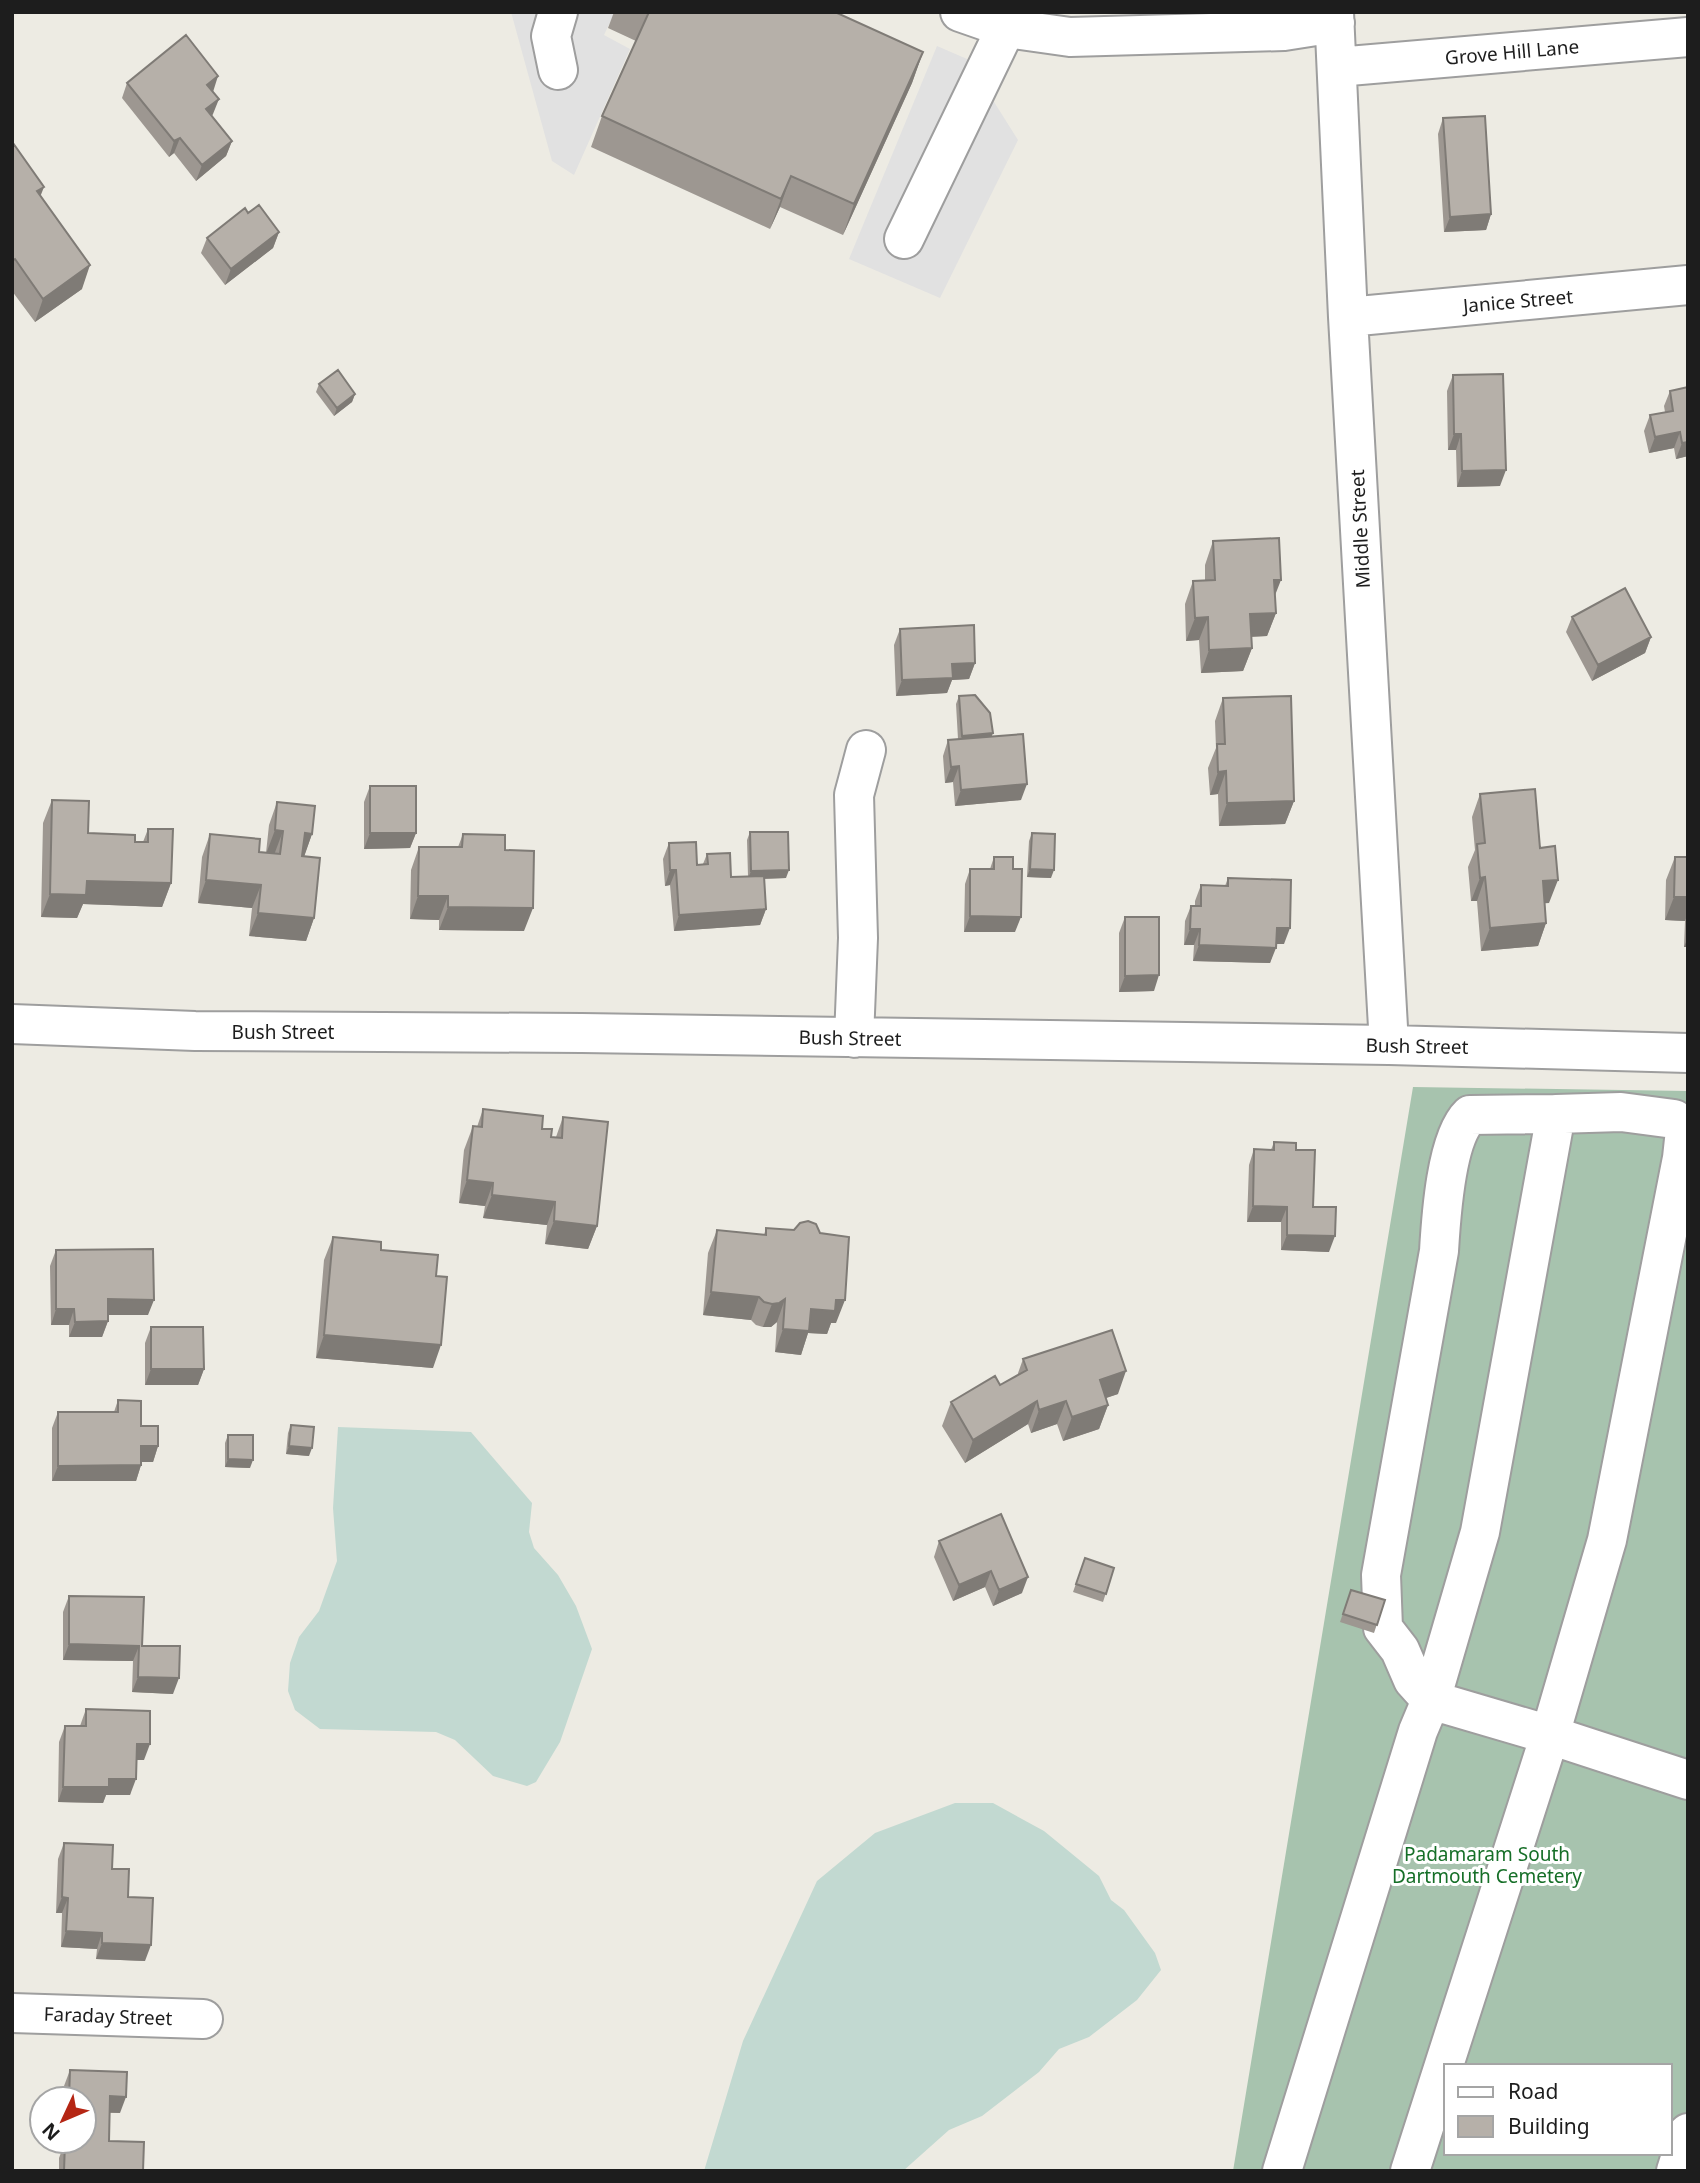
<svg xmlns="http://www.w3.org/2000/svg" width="1700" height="2183" viewBox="0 0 1700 2183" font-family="'Noto Sans',sans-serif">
	<rect width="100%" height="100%" fill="#edebe3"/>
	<path fill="#c2d9d1" d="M 338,1427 L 471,1432 L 532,1503 L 529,1532 L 534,1548 L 558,1575 L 576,1606 L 592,1649 L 560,1742 L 536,1782 L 527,1786 L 493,1776 L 455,1740 L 436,1732 L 320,1729 L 295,1710 L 288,1691 L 290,1663 L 299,1637 L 319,1611 L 337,1561 L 333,1508 Z
		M 955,1803 L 993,1803 L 1044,1831 L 1099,1876 L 1111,1900 L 1124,1910 L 1155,1953 L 1161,1970 L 1137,2000 L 1089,2037 L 1059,2049 L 1039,2072 L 982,2116 L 949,2130 L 903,2171 L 704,2171 L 743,2041 L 817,1881 L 875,1833 Z"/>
	<path fill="#a7c3ae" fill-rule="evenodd" d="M 1413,1087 L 1688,1091 L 1688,2171 L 1233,2171 ZM 1446,2066 L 1670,2066 L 1670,2153 L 1446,2153 Z"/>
	<path fill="#e1e1e1" d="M 511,12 L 615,12 L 604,35 L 630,49 L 574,175 L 552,161 Z
		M 937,46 L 967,59 L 1018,140 L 940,298 L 849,259 Z"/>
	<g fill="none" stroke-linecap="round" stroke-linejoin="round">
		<defs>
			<path id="minor" d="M 558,12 L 551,36 L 558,70
				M 960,12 L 1006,28 L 1070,37 L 1284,31 L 1335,23
				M 1334,12 L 1348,317 L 1389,1045
				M 1337,67 L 1688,37
				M 904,239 L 1006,28
				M 1348,317 L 1688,285
				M 12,1024 L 195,1031 L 582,1033 L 1389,1045 L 1688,1053
				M 854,1038 L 858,938 L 854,795 L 866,750
				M 12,2013 L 203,2019
				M 1282,2171 L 1418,1731 L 1431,1700 L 1413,1680 L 1400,1650 L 1383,1628 L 1381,1575 L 1439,1251 C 1441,1217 1446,1138 1470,1115 L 1556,1114
				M 1410,2171 L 1550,1735 L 1607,1540 L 1682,1158 L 1685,1130 L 1674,1119 L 1621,1112 L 1556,1114 L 1480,1532 L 1431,1700 L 1550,1735 L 1688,1780
				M 1676,2171 L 1688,2133"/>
		</defs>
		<use href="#minor" stroke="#9e9e9e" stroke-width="42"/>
		<use href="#minor" stroke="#fff" stroke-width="38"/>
	</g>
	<path fill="#9d9791" d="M 614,12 L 835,12 L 923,52 L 912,83 L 843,235 L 780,207 L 770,229 L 591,147 L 602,116 L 636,41 L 608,28 Z
		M 127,83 L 213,91 L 213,114 L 212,116 L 232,141 L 226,156 L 196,181 L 174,153 L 169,157 L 122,98 Z
		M 1443,118 L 1491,214 L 1486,230 L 1444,232 L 1438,134 Z
		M 12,144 L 41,196 L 82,289 L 35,322 L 12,291 Z
		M 248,213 L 279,232 L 273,248 L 225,285 L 201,253 L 207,238 Z
		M 1453,375 L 1500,486 L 1457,487 L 1456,450 L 1448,450 L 1447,391 Z
		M 319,384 L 355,394 L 352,402 L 334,416 L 316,392 Z
		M 1670,391 L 1688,456 L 1676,459 L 1674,448 L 1649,453 L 1644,431 L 1650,415 L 1665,412 L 1664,406 Z
		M 1213,541 L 1275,595 L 1276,613 L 1267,636 L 1251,637 L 1252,648 L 1243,671 L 1201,673 L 1199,640 L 1186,641 L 1185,604 L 1193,581 L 1205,580 L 1205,565 Z
		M 1572,617 L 1651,637 L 1645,653 L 1592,681 L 1566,632 Z
		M 900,629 L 975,663 L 969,679 L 952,680 L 947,693 L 896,696 L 894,645 Z
		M 959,696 L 992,737 L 1021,800 L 955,806 L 953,782 L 945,783 L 943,756 L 948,740 L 958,739 L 956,704 Z
		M 1223,698 L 1294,801 L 1285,824 L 1219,826 L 1218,794 L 1210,795 L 1208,768 L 1216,748 L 1215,721 Z
		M 370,786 L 416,833 L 410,848 L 364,849 L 364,802 Z
		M 1480,794 L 1549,903 L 1545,903 L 1546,923 L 1538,946 L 1481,951 L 1477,901 L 1471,901 L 1468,867 L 1475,850 L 1472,817 Z
		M 52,800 L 88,833 L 135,842 L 143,842 L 148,829 L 171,883 L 162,907 L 83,904 L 77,918 L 41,917 L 43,823 Z
		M 277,802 L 312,834 L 304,856 L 314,918 L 306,941 L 249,936 L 252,908 L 198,903 L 202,857 L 210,834 L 259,852 L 266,853 L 269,825 Z
		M 750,832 L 786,878 L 764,879 L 766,909 L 760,925 L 674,931 L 670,885 L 665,886 L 663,859 L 669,843 L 697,865 L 703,864 L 707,854 L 731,877 L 748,876 L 747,840 Z
		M 1032,833 L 1051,878 L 1027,877 L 1029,841 Z
		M 463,834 L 505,850 L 524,931 L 439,930 L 439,920 L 410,919 L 411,870 L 419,847 L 458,847 Z
		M 994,857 L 1015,932 L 964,932 L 965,884 L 970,869 L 990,869 Z
		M 1675,857 L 1688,857 L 1688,947 L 1684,947 L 1685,921 L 1665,920 L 1666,880 Z
		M 1228,878 L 1284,944 L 1276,944 L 1270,963 L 1193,961 L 1194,945 L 1184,945 L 1185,921 L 1191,906 L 1195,906 L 1195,901 L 1201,885 L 1225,886 Z
		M 1125,917 L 1154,991 L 1119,992 L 1119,933 Z
		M 483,1109 L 542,1129 L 551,1137 L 556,1137 L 563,1117 L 597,1226 L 588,1249 L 545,1244 L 547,1225 L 483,1218 L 485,1206 L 459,1203 L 464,1150 L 473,1126 L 477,1127 Z
		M 1274,1142 L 1296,1150 L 1313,1207 L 1329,1252 L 1281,1250 L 1281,1222 L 1247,1222 L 1249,1165 L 1254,1149 L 1271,1150 Z
		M 766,1228 L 836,1323 L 831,1323 L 827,1334 L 808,1333 L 801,1355 L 775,1352 L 777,1322 L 771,1327 L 763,1327 L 756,1325 L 751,1320 L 703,1315 L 708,1253 L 717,1230 L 764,1235 Z
		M 333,1237 L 381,1250 L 436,1276 L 433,1368 L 316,1358 L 324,1260 Z
		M 56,1250 L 148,1315 L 108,1315 L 108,1321 L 102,1337 L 69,1337 L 69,1325 L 51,1325 L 50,1266 Z
		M 151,1327 L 204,1369 L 198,1385 L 145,1385 L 145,1343 Z
		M 1023,1359 L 1118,1394 L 1106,1398 L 1108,1405 L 1099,1429 L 1063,1441 L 1057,1424 L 1031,1433 L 1028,1424 L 965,1463 L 942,1426 L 951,1402 L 1000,1385 L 1017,1376 Z
		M 118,1400 L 158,1446 L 153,1462 L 141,1462 L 141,1465 L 136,1481 L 52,1481 L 52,1428 L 58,1412 L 114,1412 Z
		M 291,1425 L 309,1456 L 286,1454 L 288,1433 Z
		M 228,1435 L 250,1468 L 225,1467 L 225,1443 Z
		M 1001,1514 L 1022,1593 L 993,1606 L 985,1587 L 953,1601 L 934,1557 L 939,1541 Z
		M 1085,1558 L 1114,1568 L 1103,1602 L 1073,1592 Z
		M 1351,1590 L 1385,1600 L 1374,1633 L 1340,1622 Z
		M 69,1596 L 142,1646 L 173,1694 L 132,1692 L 133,1661 L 63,1660 L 63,1612 Z
		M 86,1709 L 144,1760 L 137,1760 L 130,1795 L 106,1795 L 103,1803 L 58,1802 L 59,1742 L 65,1726 L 80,1726 Z
		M 64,1843 L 112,1869 L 128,1897 L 145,1961 L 96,1959 L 97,1949 L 61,1947 L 62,1913 L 56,1913 L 58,1859 Z
		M 70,2070 L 120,2113 L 110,2113 L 109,2141 L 143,2171 L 59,2171 L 59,2158 L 65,2142 L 84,2141 L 84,2099 L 64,2099 L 64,2086 Z"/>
	<path fill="#7f7b76" d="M 923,52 L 912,83 L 843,235 L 854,204 Z
		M 218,76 L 213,92 L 207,85 Z
		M 219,99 L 213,114 L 200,125 L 206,109 Z
		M 180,138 L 174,153 L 169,157 L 174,141 Z
		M 232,141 L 226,156 L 196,181 L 202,165 Z
		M 791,176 L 780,207 L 770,229 L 781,199 Z
		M 44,187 L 35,210 L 37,191 Z
		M 1491,214 L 1486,230 L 1444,232 L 1450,217 Z
		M 279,232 L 273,248 L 225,285 L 231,269 Z
		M 90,265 L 82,289 L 35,322 L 43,299 Z
		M 355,394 L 352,402 L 334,416 L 337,408 Z
		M 1680,432 L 1674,448 L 1649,453 L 1655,437 Z
		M 1454,434 L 1461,434 L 1456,450 L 1448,450 Z
		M 1688,442 L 1688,456 L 1676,459 L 1682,443 Z
		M 1506,470 L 1500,486 L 1457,487 L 1462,471 Z
		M 1274,580 L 1281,580 L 1272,603 Z
		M 1276,613 L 1267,636 L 1242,637 L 1250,614 Z
		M 1208,617 L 1199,640 L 1186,641 L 1195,618 Z
		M 1651,637 L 1645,653 L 1592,681 L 1598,665 Z
		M 1252,648 L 1243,671 L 1201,673 L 1209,650 Z
		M 975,663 L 969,679 L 952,680 L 947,693 L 896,696 L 902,680 L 952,664 Z
		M 993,733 L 990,741 L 959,744 L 962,736 Z
		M 959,766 L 953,782 L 945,783 L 951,767 Z
		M 1226,771 L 1218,794 L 1210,795 L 1218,772 Z
		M 1027,784 L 1021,800 L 955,806 L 961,790 Z
		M 1294,801 L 1285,824 L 1219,826 L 1227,803 Z
		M 275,830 L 283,831 L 274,855 L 266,854 Z
		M 305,833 L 312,834 L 304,857 L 296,857 Z
		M 370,833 L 416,833 L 410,848 L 364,849 Z
		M 1030,869 L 1054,870 L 1051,878 L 1027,877 Z
		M 670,870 L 676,870 L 670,885 L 665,886 Z
		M 789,870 L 786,878 L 748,879 L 751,871 Z
		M 1485,877 L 1477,901 L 1471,901 L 1480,878 Z
		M 206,880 L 261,885 L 252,908 L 198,903 Z
		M 1558,880 L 1549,903 L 1534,904 L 1543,881 Z
		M 87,881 L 171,883 L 162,907 L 83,904 L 77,918 L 41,917 L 50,894 Z
		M 418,896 L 448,896 L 439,920 L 410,919 Z
		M 1674,897 L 1688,897 L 1688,913 L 1685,921 L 1665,920 Z
		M 448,907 L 533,908 L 524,931 L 439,930 Z
		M 766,909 L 760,925 L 674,931 L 679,915 Z
		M 258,913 L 314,918 L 306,941 L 249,936 Z
		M 970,916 L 1021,917 L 1015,932 L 964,932 Z
		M 1546,923 L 1538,946 L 1481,951 L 1490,928 Z
		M 1277,928 L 1290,928 L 1284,944 L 1271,944 Z
		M 1190,929 L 1200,929 L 1194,945 L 1184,945 Z
		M 1688,937 L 1688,947 L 1684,947 Z
		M 1199,945 L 1276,948 L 1270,963 L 1193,961 Z
		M 1159,975 L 1154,991 L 1119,992 L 1125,976 Z
		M 467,1180 L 493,1183 L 485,1206 L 459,1203 Z
		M 492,1195 L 555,1202 L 547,1225 L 483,1218 Z
		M 1253,1206 L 1287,1207 L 1281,1222 L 1247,1222 Z
		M 554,1221 L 597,1226 L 588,1249 L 545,1244 Z
		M 1287,1235 L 1335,1236 L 1329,1252 L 1281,1250 Z
		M 711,1292 L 759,1297 L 751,1320 L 703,1315 Z
		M 108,1299 L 154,1300 L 148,1315 L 102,1315 Z
		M 785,1299 L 777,1322 L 771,1327 L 763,1327 L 772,1304 Z
		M 836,1300 L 845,1300 L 836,1323 L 831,1323 L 827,1334 L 808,1333 L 801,1355 L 775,1352 L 783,1329 L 811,1309 Z
		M 56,1309 L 74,1309 L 69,1325 L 51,1325 Z
		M 108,1321 L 102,1337 L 69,1337 L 75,1322 Z
		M 324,1335 L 441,1345 L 433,1368 L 316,1358 Z
		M 151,1369 L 204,1369 L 198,1385 L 145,1385 Z
		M 1126,1371 L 1118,1394 L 1091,1403 L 1100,1380 Z
		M 1037,1401 L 1028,1424 L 965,1463 L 973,1440 Z
		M 1066,1401 L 1057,1424 L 1031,1433 L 1039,1410 Z
		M 1108,1405 L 1099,1429 L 1063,1441 L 1072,1417 Z
		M 141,1446 L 158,1446 L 153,1462 L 135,1462 Z
		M 289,1446 L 312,1448 L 309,1456 L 286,1454 Z
		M 228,1459 L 253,1460 L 250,1468 L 225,1467 Z
		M 141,1465 L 136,1481 L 52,1481 L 58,1466 Z
		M 991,1571 L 985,1587 L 953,1601 L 959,1585 Z
		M 1028,1577 L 1022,1593 L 993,1606 L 999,1590 Z
		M 69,1644 L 139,1646 L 133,1661 L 63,1660 Z
		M 138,1677 L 179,1678 L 173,1694 L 132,1692 Z
		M 137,1744 L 150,1744 L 144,1760 L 131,1760 Z
		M 109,1779 L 136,1779 L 130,1795 L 106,1795 L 103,1803 L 58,1802 L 63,1787 Z
		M 62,1897 L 68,1898 L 62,1913 L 56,1913 Z
		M 66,1931 L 102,1933 L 97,1949 L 61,1947 Z
		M 102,1943 L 151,1945 L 145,1961 L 96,1959 Z
		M 110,2096 L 126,2097 L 120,2113 L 104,2112 Z"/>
	<path fill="#b6b0a9" stroke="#7f7b76" stroke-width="2" d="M 649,12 L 835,12 L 923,52 L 854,204 L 791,176 L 781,199 L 602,116 Z
		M 186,35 L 218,76 L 207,85 L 219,99 L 206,109 L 232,141 L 202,165 L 180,138 L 174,141 L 127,83 Z
		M 1485,116 L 1491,214 L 1450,217 L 1443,118 Z
		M 13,143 L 44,187 L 37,191 L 90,265 L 43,299 L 15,259 L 12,261 Z
		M 259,205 L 279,232 L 231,269 L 207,238 L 245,208 L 248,213 Z
		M 338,370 L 355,394 L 337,408 L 319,384 Z
		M 1503,374 L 1506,470 L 1462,471 L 1461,434 L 1454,434 L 1453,375 Z
		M 1688,387 L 1688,442 L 1682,443 L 1680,432 L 1655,437 L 1650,415 L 1673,411 L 1670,391 Z
		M 1279,538 L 1281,580 L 1274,580 L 1276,613 L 1250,614 L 1252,648 L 1209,650 L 1208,617 L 1195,618 L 1193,581 L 1215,580 L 1213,541 Z
		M 1625,588 L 1651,637 L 1598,665 L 1572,617 Z
		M 974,625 L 975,663 L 952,664 L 953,678 L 902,680 L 900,629 Z
		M 975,695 L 990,713 L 993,733 L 962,736 L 959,696 Z
		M 1291,696 L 1294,801 L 1227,803 L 1226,771 L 1218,772 L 1217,744 L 1225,744 L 1223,698 Z
		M 1023,734 L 1027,784 L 961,790 L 959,766 L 951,767 L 948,740 Z
		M 370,786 L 416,786 L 416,833 L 370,833 Z
		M 1535,789 L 1540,848 L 1555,846 L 1558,880 L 1543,881 L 1546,923 L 1490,928 L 1485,877 L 1480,878 L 1477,844 L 1485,843 L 1480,794 Z
		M 52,800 L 89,801 L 88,833 L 135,835 L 135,842 L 148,842 L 148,829 L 173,829 L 171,883 L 87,881 L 86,895 L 50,894 Z
		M 277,802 L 315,806 L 312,834 L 305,833 L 302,856 L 320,858 L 314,918 L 258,913 L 261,885 L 206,880 L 210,834 L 260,839 L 259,852 L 280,854 L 283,831 L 275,830 Z
		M 750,832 L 788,832 L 789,870 L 751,871 Z
		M 1032,833 L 1055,834 L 1054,870 L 1030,869 Z
		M 463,834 L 505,835 L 505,850 L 534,851 L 533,908 L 448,907 L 448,896 L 418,896 L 419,847 L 462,847 Z
		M 696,842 L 697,865 L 708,864 L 707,854 L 730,853 L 731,877 L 764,876 L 766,909 L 679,915 L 676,870 L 670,870 L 669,843 Z
		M 994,857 L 1013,857 L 1013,869 L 1022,869 L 1021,917 L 970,916 L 970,869 L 994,869 Z
		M 1675,857 L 1688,857 L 1688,897 L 1674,897 Z
		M 1228,878 L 1291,880 L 1290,928 L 1277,928 L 1276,948 L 1199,945 L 1200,929 L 1190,929 L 1191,906 L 1201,906 L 1201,885 L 1228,886 Z
		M 1125,917 L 1159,917 L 1159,975 L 1125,976 Z
		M 483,1109 L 543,1116 L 542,1129 L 552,1129 L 551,1137 L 562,1138 L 563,1117 L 608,1122 L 597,1226 L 554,1221 L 555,1202 L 492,1195 L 493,1183 L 467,1180 L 473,1126 L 482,1127 Z
		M 1274,1142 L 1296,1143 L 1296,1150 L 1315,1150 L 1313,1207 L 1336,1207 L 1335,1236 L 1287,1235 L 1287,1207 L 1253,1206 L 1254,1149 L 1274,1150 Z
		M 808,1221 L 816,1224 L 820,1233 L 849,1237 L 845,1300 L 836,1300 L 835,1311 L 811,1309 L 809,1331 L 783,1329 L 785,1299 L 779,1303 L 772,1304 L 764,1302 L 759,1297 L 711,1292 L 717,1230 L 766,1235 L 766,1228 L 794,1230 L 800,1223 Z
		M 333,1237 L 381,1242 L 381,1250 L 438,1255 L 436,1276 L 447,1277 L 441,1345 L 324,1335 Z
		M 153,1249 L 154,1300 L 108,1299 L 108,1321 L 75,1322 L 74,1309 L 56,1309 L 56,1250 Z
		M 151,1327 L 203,1327 L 204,1369 L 151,1369 Z
		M 1112,1330 L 1126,1371 L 1100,1380 L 1108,1405 L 1072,1417 L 1066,1401 L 1039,1410 L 1037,1401 L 973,1440 L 951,1402 L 995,1376 L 1000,1385 L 1027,1370 L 1023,1359 Z
		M 118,1400 L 141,1401 L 141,1426 L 158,1426 L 158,1446 L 141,1446 L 141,1465 L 58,1466 L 58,1412 L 118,1412 Z
		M 291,1425 L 314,1427 L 312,1448 L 289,1446 Z
		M 228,1435 L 253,1435 L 253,1460 L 228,1459 Z
		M 1001,1514 L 1028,1577 L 999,1590 L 991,1571 L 959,1585 L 939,1541 Z
		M 1085,1558 L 1114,1568 L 1106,1594 L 1076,1584 Z
		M 1351,1590 L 1385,1600 L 1377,1625 L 1343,1614 Z
		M 69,1596 L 144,1597 L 142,1646 L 180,1646 L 179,1678 L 138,1677 L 139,1646 L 69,1644 Z
		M 86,1709 L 150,1711 L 150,1744 L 137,1744 L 136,1779 L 109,1779 L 109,1787 L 63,1787 L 65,1726 L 86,1726 Z
		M 64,1843 L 113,1845 L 112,1869 L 129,1869 L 128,1897 L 153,1898 L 151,1945 L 102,1943 L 102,1933 L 66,1931 L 68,1898 L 62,1897 Z
		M 70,2070 L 127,2072 L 126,2097 L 110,2096 L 109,2141 L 144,2142 L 143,2171 L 64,2171 L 65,2142 L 84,2141 L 84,2099 L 69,2099 Z"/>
	<g text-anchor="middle" stroke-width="6" stroke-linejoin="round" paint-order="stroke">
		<g font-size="19" fill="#1d1d1d" stroke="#fff">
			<text transform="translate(1512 52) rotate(-5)" y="7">Grove Hill Lane</text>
			<text transform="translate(1518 301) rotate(-5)" y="7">Janice Street</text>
			<text transform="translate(1360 529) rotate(-93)" y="7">Middle Street</text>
			<text x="283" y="1039">Bush Street</text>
			<text transform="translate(850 1038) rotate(1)" y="7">Bush Street</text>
			<text transform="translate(1417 1046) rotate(1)" y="7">Bush Street</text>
			<text transform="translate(108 2016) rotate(2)" y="7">Faraday Street</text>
		</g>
		<g font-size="19" fill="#166f28" stroke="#fff">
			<text x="1487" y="1861">Padamaram South<tspan x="1487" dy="22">Dartmouth Cemetery</tspan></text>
		</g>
	</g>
	<rect width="1700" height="2183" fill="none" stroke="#1d1d1d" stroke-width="28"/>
	<rect x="1444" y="2064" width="228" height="91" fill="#ffffff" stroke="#a5a5a5" stroke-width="2"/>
	<rect x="1458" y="2087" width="35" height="10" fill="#ffffff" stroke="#a5a5a5" stroke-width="2"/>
	<text x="1508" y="2099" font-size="21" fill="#1d1d1d">Road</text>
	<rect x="1458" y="2116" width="35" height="21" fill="#b6b0a9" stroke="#a5a5a5" stroke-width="2"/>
	<text x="1508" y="2134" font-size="21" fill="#1d1d1d">Building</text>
	<g transform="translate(63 2120) rotate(226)"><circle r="33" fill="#ffffff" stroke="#a5a5a5" stroke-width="2"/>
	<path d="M0-5L12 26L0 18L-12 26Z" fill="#b52614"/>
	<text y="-10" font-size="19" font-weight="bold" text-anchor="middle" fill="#1d1d1d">N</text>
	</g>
</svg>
